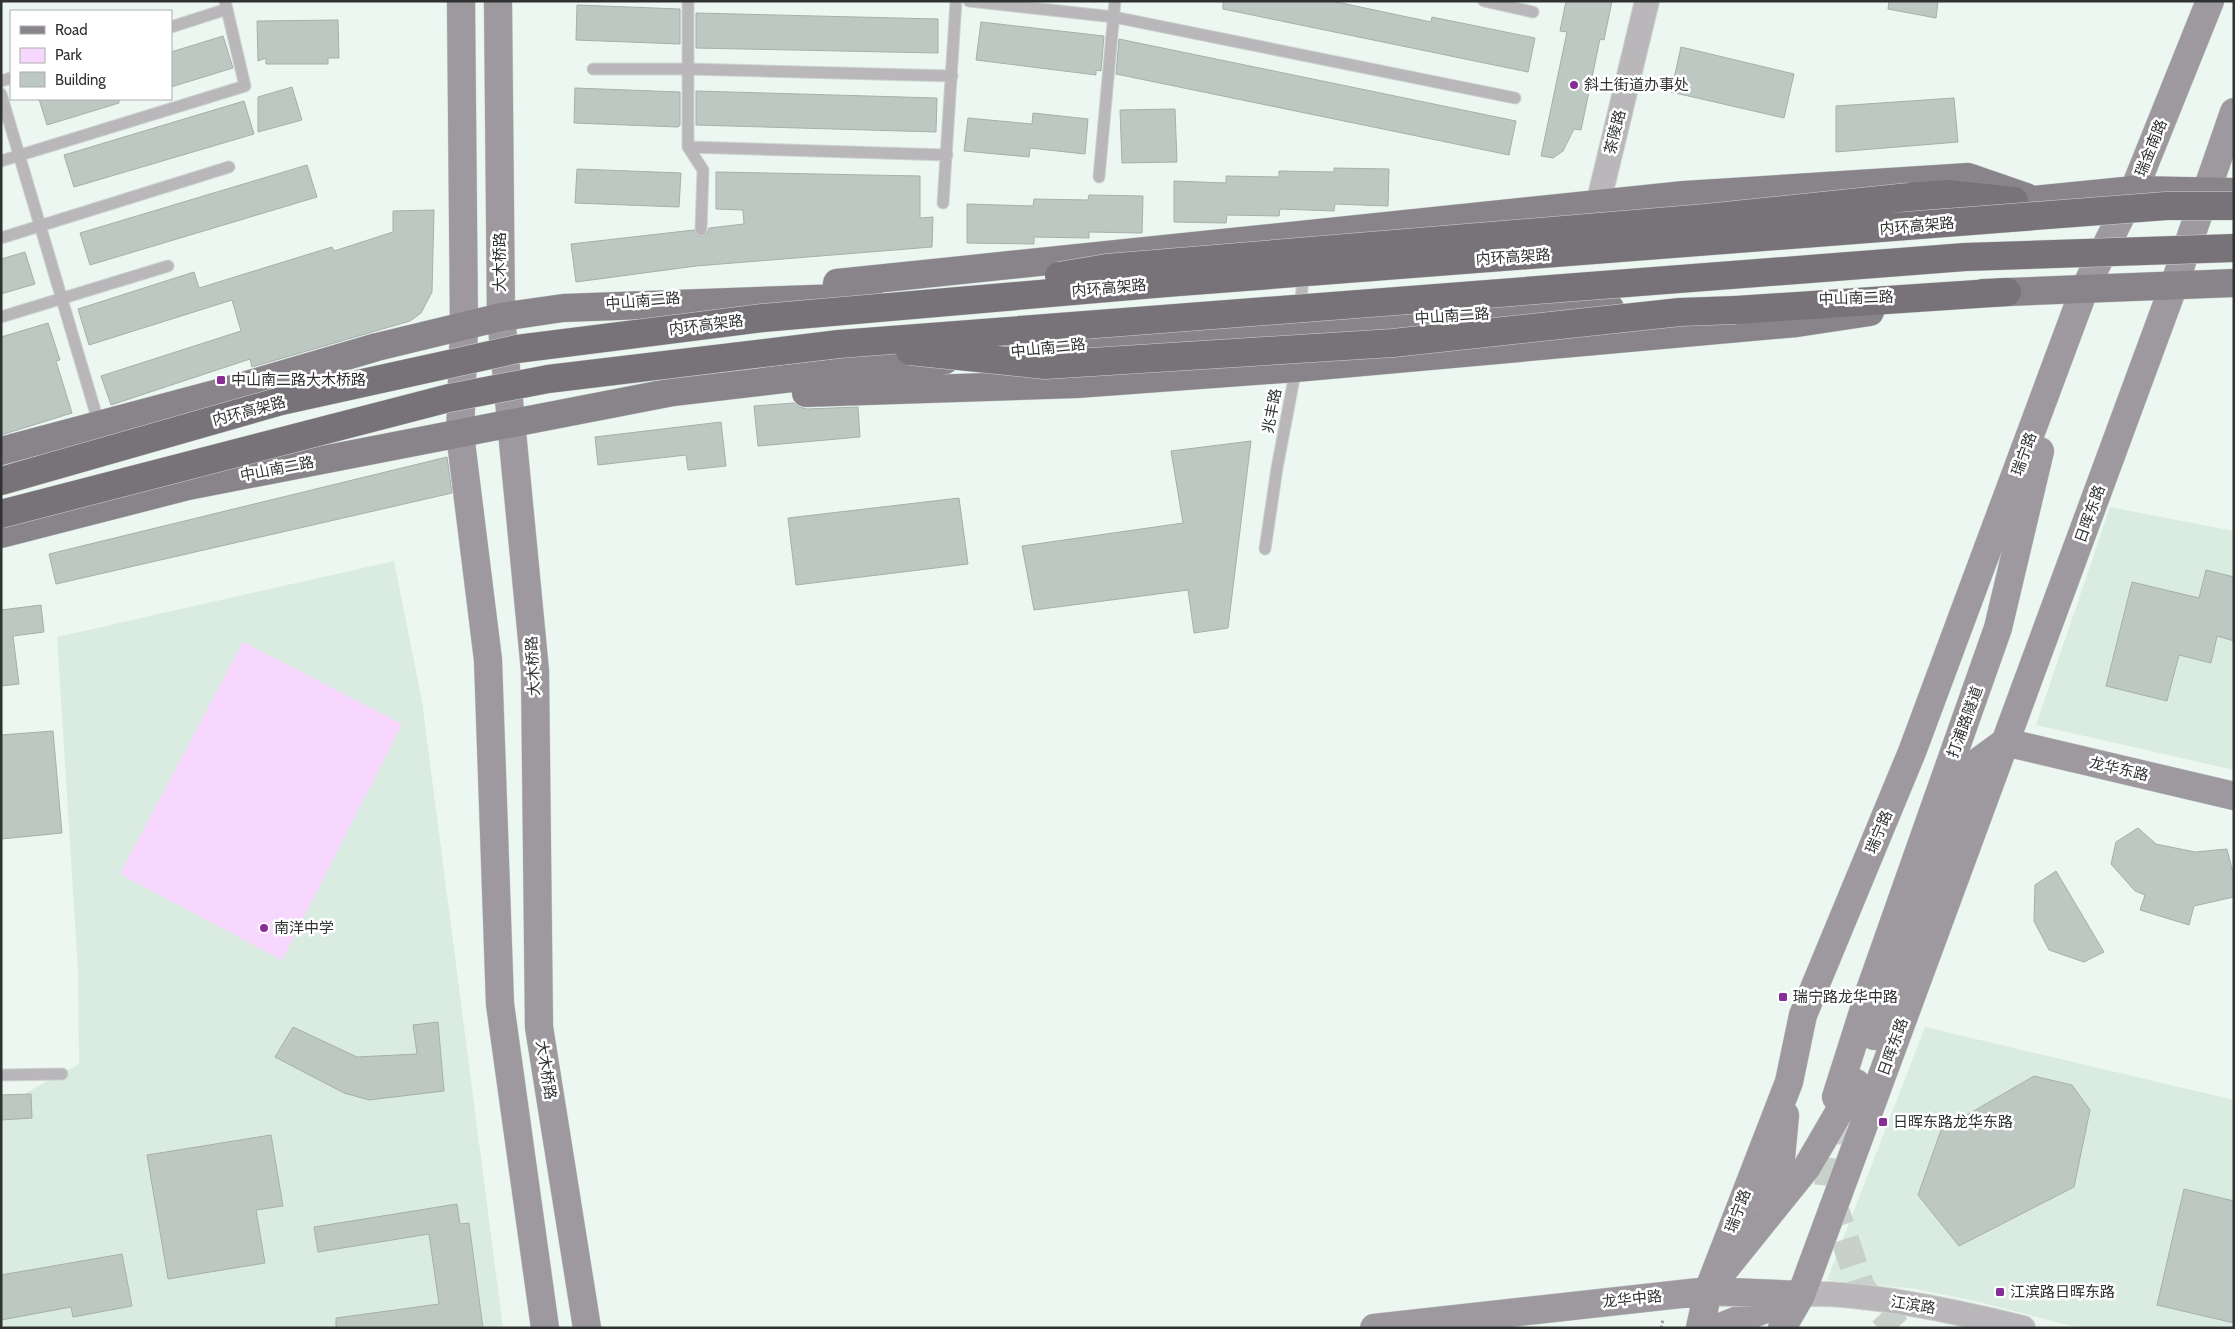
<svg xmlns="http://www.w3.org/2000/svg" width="2235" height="1329" viewBox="0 0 2235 1329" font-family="Cabin,'Noto Sans SC',sans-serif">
	<rect width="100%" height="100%" fill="#edf7f1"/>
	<path fill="#daece1" d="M 2110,507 L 2234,531 L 2234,770 L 2036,725 Z
		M 394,561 L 422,701 L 503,1328 L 1,1328 L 1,1095 L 24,1094 L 79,1064 L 78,971 L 57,637 Z
		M 1925,1027 L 2234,1100 L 2234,1328 L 2080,1328 L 1983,1303 L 1915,1289 L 1827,1280 Z"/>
	<path fill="#f7d7fd" d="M 243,642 L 402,724 L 282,960 L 120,874 Z"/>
	<path fill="#bec8c2" stroke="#a6b0aa" d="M 1223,1 L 1332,1 L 1431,22 L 1432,17 L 1535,38 L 1528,72 L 1223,9 Z
		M 1566,1 L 1612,1 L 1604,40 L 1600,39 L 1581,130 L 1574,129 L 1563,151 L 1553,158 L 1541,156 L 1567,32 L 1560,31 Z
		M 1889,1 L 1938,1 L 1936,18 L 1888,9 Z
		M 577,5 L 680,9 L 680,44 L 576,40 Z
		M 696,13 L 938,19 L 938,53 L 696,48 Z
		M 338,20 L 339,58 L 328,58 L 328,64 L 266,64 L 266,58 L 258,61 L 257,21 Z
		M 981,22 L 1104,36 L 1101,71 L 1096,70 L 1096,75 L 976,60 Z
		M 223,36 L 233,68 L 171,87 L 171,52 Z
		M 1119,39 L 1516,121 L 1509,155 L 1116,74 Z
		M 1681,47 L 1794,74 L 1784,118 L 1671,92 Z
		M 292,87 L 302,120 L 258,132 L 258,97 Z
		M 575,88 L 680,92 L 680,125 L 678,127 L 574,123 Z
		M 696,91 L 937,98 L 936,132 L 696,125 Z
		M 1954,98 L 1958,142 L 1836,152 L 1836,106 Z
		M 39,99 L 119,99 L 119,103 L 47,125 Z
		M 244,101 L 254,134 L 74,187 L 64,155 Z
		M 1175,109 L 1177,162 L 1122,163 L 1120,110 Z
		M 1033,113 L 1088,119 L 1085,154 L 1030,148 L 1029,157 L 964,151 L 968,118 L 1032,124 Z
		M 307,165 L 317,197 L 90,265 L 80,233 Z
		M 1334,168 L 1389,169 L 1388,206 L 1335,204 L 1334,211 L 1280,209 L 1279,216 L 1227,215 L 1226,223 L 1174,222 L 1174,181 L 1226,183 L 1226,176 L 1279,177 L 1279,171 L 1334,172 Z
		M 577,169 L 681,173 L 679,207 L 575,203 Z
		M 716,172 L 920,176 L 920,218 L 933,217 L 932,247 L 696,266 L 576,282 L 571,244 L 694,230 L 697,236 L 701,237 L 707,234 L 709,228 L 744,224 L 743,210 L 716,209 Z
		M 1089,195 L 1143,196 L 1142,233 L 1089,232 L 1089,238 L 1034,237 L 1034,244 L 967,243 L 967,204 L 1033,206 L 1034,199 L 1088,200 Z
		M 434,210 L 432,292 L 421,313 L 410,321 L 252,367 L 250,359 L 111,405 L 101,376 L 241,331 L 232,300 L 89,345 L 78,309 L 194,272 L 199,288 L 332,247 L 334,251 L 393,232 L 393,211 Z
		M 25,252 L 35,284 L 1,294 L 1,259 Z
		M 48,323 L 60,360 L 56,361 L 72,413 L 1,435 L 1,337 Z
		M 794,403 L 799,407 L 807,409 L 858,407 L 860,437 L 758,446 L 754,406 Z
		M 721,422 L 726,466 L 688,470 L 686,455 L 598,465 L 595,437 Z
		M 1251,441 L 1228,628 L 1194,633 L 1188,590 L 1034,610 L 1022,546 L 1183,523 L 1171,451 Z
		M 447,457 L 452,493 L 56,584 L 49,554 Z
		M 959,498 L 968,564 L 796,585 L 788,518 Z
		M 2206,570 L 2234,577 L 2234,641 L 2217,636 L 2211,663 L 2179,655 L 2167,701 L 2106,686 L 2132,582 L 2199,598 Z
		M 41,605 L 44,632 L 13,636 L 19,684 L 1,686 L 1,610 Z
		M 53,731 L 62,833 L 1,839 L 1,735 Z
		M 2138,828 L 2156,844 L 2195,852 L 2227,849 L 2234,877 L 2234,897 L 2194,906 L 2189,925 L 2140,910 L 2145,895 L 2135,891 L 2111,864 L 2116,842 Z
		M 2056,871 L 2104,952 L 2084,962 L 2049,950 L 2034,921 L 2035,885 Z
		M 438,1022 L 444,1091 L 369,1100 L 344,1093 L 275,1057 L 293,1027 L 357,1057 L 417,1054 L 413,1025 Z
		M 2034,1076 L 2072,1085 L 2090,1110 L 2074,1187 L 1959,1246 L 1918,1195 L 1941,1130 Z
		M 31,1094 L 32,1118 L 1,1120 L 1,1095 Z
		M 271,1135 L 283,1206 L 256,1210 L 265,1263 L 168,1279 L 147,1155 Z
		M 2184,1189 L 2234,1201 L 2234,1323 L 2157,1305 Z
		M 457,1204 L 460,1224 L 469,1223 L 483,1328 L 336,1328 L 336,1318 L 439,1304 L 429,1234 L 318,1252 L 314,1227 Z
		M 122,1254 L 132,1306 L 73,1317 L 71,1307 L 1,1320 L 1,1275 Z"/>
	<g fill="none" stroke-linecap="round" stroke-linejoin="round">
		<path stroke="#c7d0ca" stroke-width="28" stroke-dasharray="28 14" stroke-linecap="butt" d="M 1834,1116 L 1828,1188 L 1861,1288 L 1897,1328"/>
		<defs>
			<path id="lane" d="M 688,1 L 688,147 L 703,170 L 701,230
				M 969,1 L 1114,17 L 1515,98
				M 1484,1 L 1533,12
				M 171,27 L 227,9
				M 593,69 L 687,69 L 952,76
				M 1,81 L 11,78
				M 1,94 L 99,424
				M 688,147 L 947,155
				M 1,161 L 245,86 L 225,1
				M 1099,177 L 1115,1
				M 943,203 L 956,1
				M 1,238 L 229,167
				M 1300,309 L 1303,279
				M 1,317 L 168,266
				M 1265,549 L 1277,468 L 1296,368
				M 1,1075 L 62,1074"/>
			<path id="street" d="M 1598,204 L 1647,1
				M 1801,1295 C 1832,1292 1863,1297 1894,1301 C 1937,1308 1980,1317 2023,1328"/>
			<path id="secondary" d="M 461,1 L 464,326 L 460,434 L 488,660 L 500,1004 L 545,1328
				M 498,1 L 501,317 L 535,671 L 539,1027 L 587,1328
				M 2005,742 L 2234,796
				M 1874,1036 L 1975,764 L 2005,742
				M 1836,1097 L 1870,990 L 1998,628 L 2040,451
				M 1769,1205 L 1779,1180 L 1785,1115
				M 1724,1270 L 1807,1167 L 1856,1083
				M 1374,1328 L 1708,1291 L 1801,1295
				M 1700,1328 L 1708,1291 L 1789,1082 L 1803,1015 L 1912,752 L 2084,290 L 2134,190 L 2210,1
				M 1718,1328 L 1793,1298
				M 1782,1328 L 1801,1295 L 2174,285 L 2234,112"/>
			<path id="primary" d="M 1870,216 L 2134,190 L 2234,192
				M 837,283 L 1684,195 L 1968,177 L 2026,197
				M 1983,293 L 2234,283
				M 993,354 L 1067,345 L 1471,314 L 1610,308
				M 806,393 L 1077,384 L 1296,368 L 1797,323 L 1870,312
				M 1,451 L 226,391 L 377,347 L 501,317 L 563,308 L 869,297
				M 1,534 L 188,486 L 673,392 L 945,360"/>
			<path id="highway" d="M 1909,197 L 1947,194 L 2014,201
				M 1736,310 L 2007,292"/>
		</defs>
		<use href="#lane" stroke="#cbd4ce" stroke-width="13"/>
		<use href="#street" stroke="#cbd4ce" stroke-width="26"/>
		<use href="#secondary" stroke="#cbd4ce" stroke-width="29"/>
		<use href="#primary" stroke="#cbd4ce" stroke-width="29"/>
		<use href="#highway" stroke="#cbd4ce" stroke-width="29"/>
		<path stroke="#9ca4a0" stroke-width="3" stroke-dasharray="2.5 2.5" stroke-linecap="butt" d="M 1661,1328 L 1663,1320"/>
		<use href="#lane" stroke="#bab7bb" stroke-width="11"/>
		<use href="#street" stroke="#bab7bb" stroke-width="24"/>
		<use href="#secondary" stroke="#9e999f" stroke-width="28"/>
		<use href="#primary" stroke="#89848a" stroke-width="28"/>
		<use href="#highway" stroke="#787279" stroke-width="28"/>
		<defs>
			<path id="highway-bridge" d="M 1059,276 L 1107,268 L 1706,218 L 1909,197
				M 910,351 L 1045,365 L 1393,343 L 1680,312 L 1736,310
				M 1,481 L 281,401 L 517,349 L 763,318 L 1166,283 L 2166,206 L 2234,206
				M 1,514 L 449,398 L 548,379 L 839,344 L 1965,257 L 2234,248"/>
		</defs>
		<use href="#highway-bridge" stroke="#cbd4ce" stroke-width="29" stroke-linecap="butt"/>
		<use href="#highway-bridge" stroke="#787279" stroke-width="28"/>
	</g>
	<g fill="#882c98" stroke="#fff" stroke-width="2">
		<circle cx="1574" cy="85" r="5"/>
		<rect x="216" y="375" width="10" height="10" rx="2.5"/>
		<circle cx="264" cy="928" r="5"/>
		<rect x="1778" y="992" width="10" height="10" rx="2.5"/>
		<rect x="1878" y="1117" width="10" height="10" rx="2.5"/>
		<rect x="1995" y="1287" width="10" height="10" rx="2.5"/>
	</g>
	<g text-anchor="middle" stroke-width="5" stroke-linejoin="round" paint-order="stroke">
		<g font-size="15" fill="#2e3230" stroke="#fff" text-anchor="start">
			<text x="1584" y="90">斜土街道办事处</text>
			<text x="231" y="385">中山南二路大木桥路</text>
			<text x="274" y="933">南洋中学</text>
			<text x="1793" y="1002">瑞宁路龙华中路</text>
			<text x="1893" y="1127">日晖东路龙华东路</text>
			<text x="2010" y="1297">江滨路日晖东路</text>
		</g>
		<g font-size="15" fill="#2e3230" stroke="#fff">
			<text transform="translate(1615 132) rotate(-76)" y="5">茶陵路</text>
			<text transform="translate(2151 148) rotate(-68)" y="5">瑞金南路</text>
			<text transform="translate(1917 226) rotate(-5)" y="5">内环高架路</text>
			<text transform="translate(1513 257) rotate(-4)" y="5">内环高架路</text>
			<text transform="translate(500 262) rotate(-90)" y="5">大木桥路</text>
			<text transform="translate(1109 288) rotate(-5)" y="5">内环高架路</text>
			<text transform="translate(1856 298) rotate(-2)" y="5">中山南二路</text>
			<text transform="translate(643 301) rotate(-5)" y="5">中山南二路</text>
			<text transform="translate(1452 316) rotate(-4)" y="5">中山南二路</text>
			<text transform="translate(706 325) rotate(-7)" y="5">内环高架路</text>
			<text transform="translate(1048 348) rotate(-6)" y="5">中山南二路</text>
			<text transform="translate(249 411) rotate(-15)" y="5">内环高架路</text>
			<text transform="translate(1272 411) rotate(-79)" y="5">兆丰路</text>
			<text transform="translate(2024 454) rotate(-70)" y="5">瑞宁路</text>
			<text transform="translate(277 469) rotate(-11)" y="5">中山南二路</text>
			<text transform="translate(2090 514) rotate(-70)" y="5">日晖东路</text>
			<text transform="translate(533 666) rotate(-93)" y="5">大木桥路</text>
			<text transform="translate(1965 722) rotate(-70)" y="5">打浦路隧道</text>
			<text transform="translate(2119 769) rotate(13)" y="5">龙华东路</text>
			<text transform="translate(1879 832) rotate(-67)" y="5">瑞宁路</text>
			<text transform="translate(1893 1047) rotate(-70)" y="5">日晖东路</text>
			<text transform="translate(546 1070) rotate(81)" y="5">大木桥路</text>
			<text transform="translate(1738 1211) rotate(-69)" y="5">瑞宁路</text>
			<text transform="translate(1632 1299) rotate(-6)" y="5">龙华中路</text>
			<text transform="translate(1913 1305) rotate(9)" y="5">江滨路</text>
		</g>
	</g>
	<rect width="2235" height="1329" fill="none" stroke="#2e3230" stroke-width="5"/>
	<rect x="10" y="10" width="162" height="90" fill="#ffffff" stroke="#abadac"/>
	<rect x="20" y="26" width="25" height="8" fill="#89848a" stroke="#abadac"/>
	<text x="55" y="35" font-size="15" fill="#2e3230">Road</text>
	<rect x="20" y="48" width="25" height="15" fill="#f7d7fd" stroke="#abadac"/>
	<text x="55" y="60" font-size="15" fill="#2e3230">Park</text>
	<rect x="20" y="72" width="25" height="15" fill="#bec8c2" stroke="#abadac"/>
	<text x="55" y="85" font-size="15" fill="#2e3230">Building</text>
</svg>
